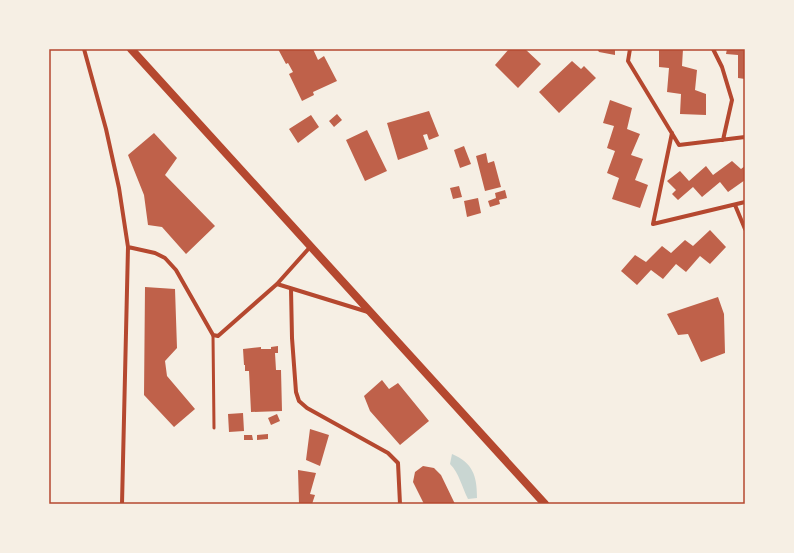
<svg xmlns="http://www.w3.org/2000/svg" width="794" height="553" viewBox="0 0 794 553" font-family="Literata,serif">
	<rect width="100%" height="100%" fill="#f6efe4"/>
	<path fill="#c9d6d2" d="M 452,454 C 473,463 477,476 477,498 L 468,499 C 462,487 459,473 450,464 Z"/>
	<path fill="#bf614a" d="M 278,49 L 313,49 L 318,60 L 324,56 L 337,81 L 313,92 L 314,95 L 302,101 L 289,74 L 293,72 L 288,63 L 286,64 Z
		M 509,49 L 525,49 L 541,64 L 518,88 L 495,65 Z
		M 597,49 L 615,49 L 615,55 L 599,52 Z
		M 659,49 L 683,49 L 682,66 L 697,70 L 695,90 L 706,94 L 706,115 L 680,114 L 681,94 L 667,92 L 669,68 L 659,67 Z
		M 727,49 L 745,49 L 745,79 L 738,78 L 738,55 L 726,54 Z
		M 572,61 L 581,69 L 584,66 L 596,78 L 559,113 L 539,92 Z
		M 610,100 L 632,108 L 627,129 L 640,134 L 631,155 L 643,159 L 635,180 L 648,185 L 640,208 L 612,199 L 619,178 L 607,173 L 615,151 L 607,148 L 614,126 L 603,123 Z
		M 429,111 L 439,136 L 429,140 L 427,134 L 423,135 L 428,149 L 398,160 L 387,123 Z
		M 337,114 L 342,120 L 334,127 L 329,121 Z
		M 311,115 L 319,127 L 298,143 L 289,129 Z
		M 367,130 L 387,171 L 365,181 L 346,140 Z
		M 154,133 L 177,158 L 165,175 L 215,226 L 186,254 L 162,227 L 148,225 L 144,195 L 128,155 Z
		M 464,146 L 471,164 L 460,168 L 454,150 Z
		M 486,153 L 488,163 L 494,161 L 501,187 L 485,191 L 476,156 Z
		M 732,161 L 741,169 L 745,166 L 745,180 L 728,192 L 720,182 L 702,197 L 693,187 L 678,200 L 672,194 L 676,190 L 667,181 L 680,171 L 689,181 L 706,166 L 713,175 Z
		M 459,186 L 462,197 L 453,199 L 450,188 Z
		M 505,190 L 507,198 L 499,200 L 500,204 L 490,207 L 488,201 L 496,198 L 495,193 Z
		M 478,198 L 481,213 L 467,217 L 464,201 Z
		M 710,230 L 726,247 L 710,264 L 700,256 L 686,272 L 676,264 L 663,279 L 651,270 L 637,285 L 621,271 L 635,255 L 646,262 L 662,246 L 671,253 L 685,240 L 693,246 Z
		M 145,287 L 175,289 L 177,348 L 165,361 L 167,376 L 195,409 L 174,427 L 144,395 Z
		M 718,297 L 724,314 L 725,353 L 701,362 L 688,334 L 678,335 L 667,314 Z
		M 278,346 L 278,353 L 275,353 L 276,370 L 281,370 L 282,411 L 251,412 L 249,371 L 245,371 L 245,365 L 244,365 L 243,349 L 261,347 L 261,349 L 271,349 L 271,347 Z
		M 382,380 L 389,389 L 398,383 L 429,421 L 400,445 L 370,411 L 364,396 Z
		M 243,413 L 244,431 L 229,432 L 228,414 Z
		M 277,414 L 280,421 L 271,425 L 268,418 Z
		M 310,429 L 329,435 L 320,466 L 306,460 Z
		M 268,434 L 268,439 L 257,440 L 257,435 Z
		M 244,435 L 252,435 L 253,440 L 244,440 Z
		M 423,466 L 434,468 L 441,475 L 455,504 L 424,504 L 413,482 L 415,472 Z
		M 298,470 L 316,473 L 310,494 L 315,495 L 312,504 L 299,504 Z"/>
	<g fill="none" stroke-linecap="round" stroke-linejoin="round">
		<path stroke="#b5482f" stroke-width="3" d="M 213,335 L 214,428"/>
		<path stroke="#b5482f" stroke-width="4" d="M 84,49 L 106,129 L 119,188 L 128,247 L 122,504
			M 630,49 L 628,61 L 679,145 L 745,137
			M 713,49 L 722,67 L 732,100 L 723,140
			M 672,133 L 653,224 L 745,202
			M 735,205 L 745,229
			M 128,247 L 155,253 L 165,258 L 176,270 L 213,335 L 218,336 L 277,284 L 311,246
			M 277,284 L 368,312
			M 291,289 L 292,338 L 296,392 L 299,401 L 307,408 L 388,453 L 398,463 L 400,504"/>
		<path stroke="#b5482f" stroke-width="8" d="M 131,49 L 545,504"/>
	</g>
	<rect width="794" height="553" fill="none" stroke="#f6efe4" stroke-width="100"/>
	<rect x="50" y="50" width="694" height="453" fill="none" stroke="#b5482f" stroke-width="1.5"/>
</svg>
